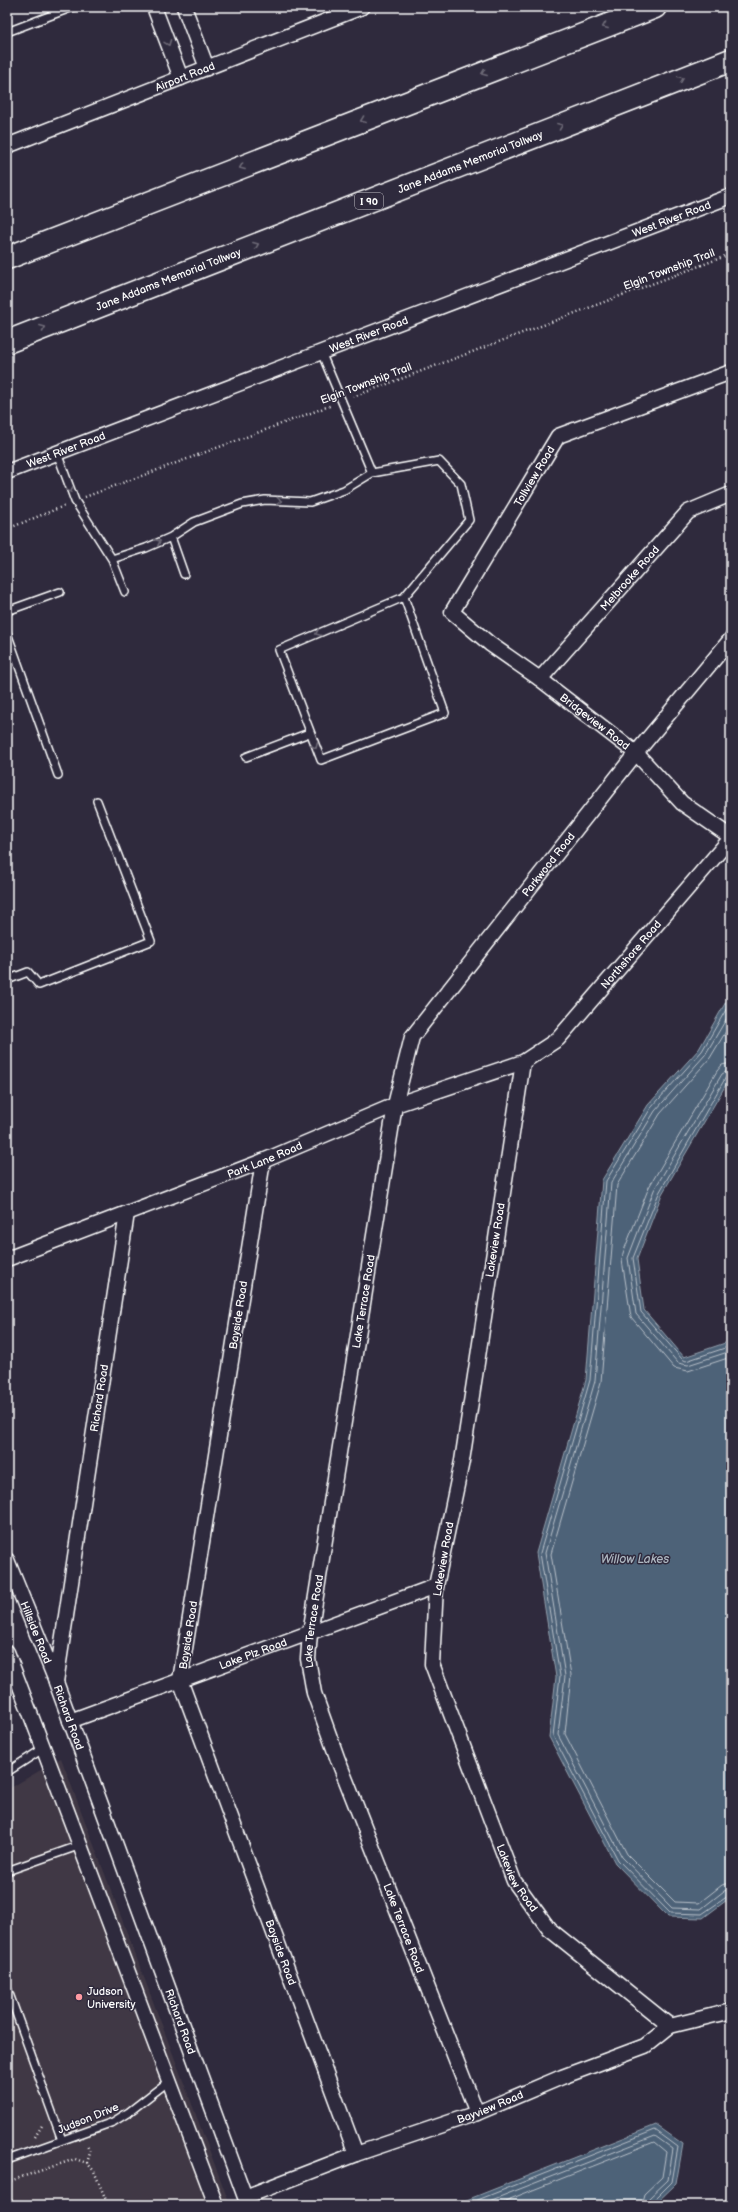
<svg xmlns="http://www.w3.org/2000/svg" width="738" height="2212" viewBox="0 0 738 2212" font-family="'Balsamiq Sans',sans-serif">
	<rect width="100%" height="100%" fill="#2f2a3d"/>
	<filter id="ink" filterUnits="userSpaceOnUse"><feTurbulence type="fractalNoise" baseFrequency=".025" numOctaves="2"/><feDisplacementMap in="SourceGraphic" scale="8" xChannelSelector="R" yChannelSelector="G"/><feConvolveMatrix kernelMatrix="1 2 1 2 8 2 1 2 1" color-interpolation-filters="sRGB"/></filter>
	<g filter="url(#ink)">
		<path fill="#413845" d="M 61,1758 L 230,2205 L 7,2205 L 7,1790 Z"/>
		<path fill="#4d6278" stroke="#94a1ae" d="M 731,993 L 731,1076 L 662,1194 L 637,1259 L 644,1310 L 684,1357 L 731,1341 L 731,1897 L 703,1918 L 668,1917 L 615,1863 L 549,1737 L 556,1677 L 536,1553 L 586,1380 L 602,1180 L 648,1105 L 699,1049 Z
			M 656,2125 L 683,2144 L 676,2184 L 654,2205 L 454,2205 Z"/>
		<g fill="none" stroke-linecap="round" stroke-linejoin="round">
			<path stroke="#b8c0c9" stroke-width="1" d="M 731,1001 L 702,1051 L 651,1108 L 606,1181 L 590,1380 L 540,1553 L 560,1676 L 553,1736 L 618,1860 L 670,1913 L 702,1914 L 731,1894
				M 731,1011 L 705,1055 L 655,1111 L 611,1183 L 595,1381 L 545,1553 L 565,1676 L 558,1735 L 622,1857 L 672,1908 L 701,1909 L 724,1891 L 731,1889
				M 731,1023 L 710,1058 L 660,1114 L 617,1185 L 601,1382 L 551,1554 L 571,1675 L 565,1734 L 627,1854 L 675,1902 L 699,1903 L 722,1885 L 731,1883
				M 731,1063 L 722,1065 L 717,1071 L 649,1187 L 623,1253 L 622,1260 L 631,1317 L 674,1368 L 688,1371 L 731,1357
				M 731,1069 L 722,1074 L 654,1190 L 628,1258 L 636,1314 L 678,1363 L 688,1365 L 731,1351
				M 731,1074 L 726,1077 L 659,1193 L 633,1258 L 641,1312 L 682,1359 L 686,1361 L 731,1346
				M 465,2205 L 655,2130 L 678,2147 L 672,2182 L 653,2201 L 652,2205
				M 479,2205 L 655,2136 L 673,2149 L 668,2180 L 649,2198 L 647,2205
				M 495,2205 L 654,2142 L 666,2152 L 662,2177 L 644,2194 L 641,2205"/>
			<defs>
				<path id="lane" d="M 7,32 L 73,7
					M 321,352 L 372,473 L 439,461 L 461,484 L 469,520 L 404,597 L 445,713 L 321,760 L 279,650 L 404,597
					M 57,453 L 75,501 L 112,559 L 146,548 L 171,537 L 194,522 L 242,504 L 265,500 L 310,502 L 344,490 L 372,473
					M 171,537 L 184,574
					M 112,559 L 125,592
					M 7,611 L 60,592
					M 7,633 L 58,775
					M 246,757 L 309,733
					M 7,980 L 28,972 L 39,985 L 151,941 L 97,801
					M 7,1772 L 44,1748
					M 7,1871 L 81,1845
					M 7,1988 L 62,2140
					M 7,2160 L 113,2122 L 129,2112 L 169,2081"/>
				<g id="street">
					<path d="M 154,7 L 181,78"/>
					<path d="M 184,7 L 207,68"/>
					<path id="s1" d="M 7,146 L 362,7"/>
					<path id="s2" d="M 731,372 L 558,436 L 452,612 L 490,644 L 540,679 L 636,753 L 682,803 L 731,837"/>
					<path id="s3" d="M 7,472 L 731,196"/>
					<path id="s4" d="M 540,679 L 688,512 L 731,494"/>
					<path id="s5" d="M 523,1062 L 462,1461 L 436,1586 L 432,1664 L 514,1881 L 549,1929 L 670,2026"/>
					<path id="s6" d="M 263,1161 L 180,1680 L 356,2154"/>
					<path id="s7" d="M 127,1213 L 56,1682 L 245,2197 L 356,2154 L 477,2113 L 562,2077 L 645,2046 L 670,2026 L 731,2011"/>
					<path id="s8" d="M 7,1259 L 263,1161 L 395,1105 L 523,1062 L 558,1039 L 731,838"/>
					<path id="s9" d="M 7,1560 L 56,1681"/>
					<path d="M 7,1652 L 216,2205"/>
					<path id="s10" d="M 70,1721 L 436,1586"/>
					<path id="s11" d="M 477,2113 L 338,1760 L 314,1693 L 308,1659 L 310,1633 L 395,1105 L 412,1037 L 636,753 L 731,639"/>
				</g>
				<g id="highway">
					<path d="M 7,258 L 655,7"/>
					<path id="s12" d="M 7,342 L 731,60"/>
				</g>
			</defs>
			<use href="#lane" stroke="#fff" stroke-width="10"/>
			<use href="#street" stroke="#fff" stroke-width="17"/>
			<use href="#highway" stroke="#fff" stroke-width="25"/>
			<path stroke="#fff" stroke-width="2.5" stroke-dasharray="1 3" stroke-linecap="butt" d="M 353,397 L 731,254
				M 85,497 L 332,405
				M 7,529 L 64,506
				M 35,2137 L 43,2124
				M 87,2163 L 90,2153 L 87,2145
				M 7,2182 L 75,2159 L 87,2163 L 94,2171 L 108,2205"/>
			<use href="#lane" stroke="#2f2a3d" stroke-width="7"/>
			<use href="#street" stroke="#2f2a3d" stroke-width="14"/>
			<use href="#highway" stroke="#2f2a3d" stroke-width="22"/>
		</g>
		<defs><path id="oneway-chevron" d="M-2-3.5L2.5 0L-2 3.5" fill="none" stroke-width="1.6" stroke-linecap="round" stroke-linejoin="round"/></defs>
		<g stroke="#6d6a77">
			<use href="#oneway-chevron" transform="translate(605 26) rotate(159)"/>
			<use href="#oneway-chevron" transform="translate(168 43) rotate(69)"/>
			<use href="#oneway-chevron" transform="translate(484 73) rotate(159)"/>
			<use href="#oneway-chevron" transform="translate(681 79) rotate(-21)"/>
			<use href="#oneway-chevron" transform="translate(363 120) rotate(159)"/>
			<use href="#oneway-chevron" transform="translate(560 126) rotate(-21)"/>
			<use href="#oneway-chevron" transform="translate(242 167) rotate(159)"/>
			<use href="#oneway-chevron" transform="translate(256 245) rotate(-21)"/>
			<use href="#oneway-chevron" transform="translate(43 328) rotate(-21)"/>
			<use href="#oneway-chevron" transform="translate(70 490) rotate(70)"/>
			<use href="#oneway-chevron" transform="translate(279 501) rotate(2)"/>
			<use href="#oneway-chevron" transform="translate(158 542) rotate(-24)"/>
			<use href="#oneway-chevron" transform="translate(318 633) rotate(157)"/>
			<use href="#oneway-chevron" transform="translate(315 746) rotate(68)"/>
		</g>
	</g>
	<circle fill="#ff9aa2" stroke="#2f2a3d" stroke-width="1.5" cx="79" cy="1997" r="4"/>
	<g text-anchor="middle" stroke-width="3" stroke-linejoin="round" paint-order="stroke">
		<rect fill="#2f2a3d" stroke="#c1bfc5" stroke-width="1" x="355" y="193" width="28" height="16" rx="3"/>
		<g font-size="10" font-weight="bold" fill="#fff">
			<text x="369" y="205">I 90</text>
		</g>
		<g font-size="11" fill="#fff" stroke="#2f2a3d">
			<text dy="4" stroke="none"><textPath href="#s1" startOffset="191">Airport Road</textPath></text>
			<text dy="4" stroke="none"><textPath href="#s12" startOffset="497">Jane Addams Memorial Tollway</textPath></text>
			<text dy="4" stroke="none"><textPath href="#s3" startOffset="711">West River Road</textPath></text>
			<text transform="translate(669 269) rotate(-21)" y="4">Elgin Township Trail</text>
			<text dy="4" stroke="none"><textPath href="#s12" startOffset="173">Jane Addams Memorial Tollway</textPath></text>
			<text dy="4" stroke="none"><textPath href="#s3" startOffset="387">West River Road</textPath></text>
			<text transform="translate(366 383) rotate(-21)" y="4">Elgin Township Trail</text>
			<text dy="4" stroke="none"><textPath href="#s3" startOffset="63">West River Road</textPath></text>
			<text transform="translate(534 476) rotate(-59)" y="4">Tollview Road</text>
			<text dy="4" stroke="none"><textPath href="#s4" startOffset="135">Melbrooke Road</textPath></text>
			<text dy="4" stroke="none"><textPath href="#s2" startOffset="570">Bridgeview Road</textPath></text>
			<text dy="4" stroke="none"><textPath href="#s11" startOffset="1336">Parkwood Road</textPath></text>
			<text dy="4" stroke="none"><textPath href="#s8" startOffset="706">Northshore Road</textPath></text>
			<text dy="4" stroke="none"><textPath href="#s8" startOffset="276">Park Lane Road</textPath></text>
			<text transform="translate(495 1240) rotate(-81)" y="4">Lakeview Road</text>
			<text dy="4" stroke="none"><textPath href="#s11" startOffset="847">Lake Terrace Road</textPath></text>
			<text transform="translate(238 1315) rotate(-81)" y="4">Bayside Road</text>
			<text transform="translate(99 1398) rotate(-81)" y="4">Richard Road</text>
			<text transform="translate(443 1559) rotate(-80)" y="4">Lakeview Road</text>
			<text dy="4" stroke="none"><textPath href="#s11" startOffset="523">Lake Terrace Road</textPath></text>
			<text dy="4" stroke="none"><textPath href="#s9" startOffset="78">Hillside Road</textPath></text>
			<text transform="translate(188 1635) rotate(-81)" y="4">Bayside Road</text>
			<text dy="4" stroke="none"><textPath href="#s10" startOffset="195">Lake Plz Road</textPath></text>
			<text dy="4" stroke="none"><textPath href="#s7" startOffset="512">Richard Road</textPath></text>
			<text dy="4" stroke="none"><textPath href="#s5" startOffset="840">Lakeview Road</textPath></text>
			<text transform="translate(404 1928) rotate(69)" y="4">Lake Terrace Road</text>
			<text dy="4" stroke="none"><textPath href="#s6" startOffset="816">Bayside Road</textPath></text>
			<text dy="4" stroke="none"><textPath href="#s7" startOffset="836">Richard Road</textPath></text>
			<text dy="4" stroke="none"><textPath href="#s7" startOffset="1284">Bayview Road</textPath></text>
			<text transform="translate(88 2118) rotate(-22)" y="4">Judson Drive</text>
		</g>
		<g font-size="11" fill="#fff" stroke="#2f2a3d" text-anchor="start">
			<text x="87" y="1995">Judson<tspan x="87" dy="13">University</tspan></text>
		</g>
		<g font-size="12" font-style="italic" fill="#afb8c2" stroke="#2f2a3d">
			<text x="635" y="1563">Willow Lakes</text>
		</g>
	</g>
	<rect width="738" height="2212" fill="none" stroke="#2f2a3d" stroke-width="24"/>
	<rect x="12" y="12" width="714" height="2188" fill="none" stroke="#fff" stroke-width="1.5" filter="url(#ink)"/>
</svg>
